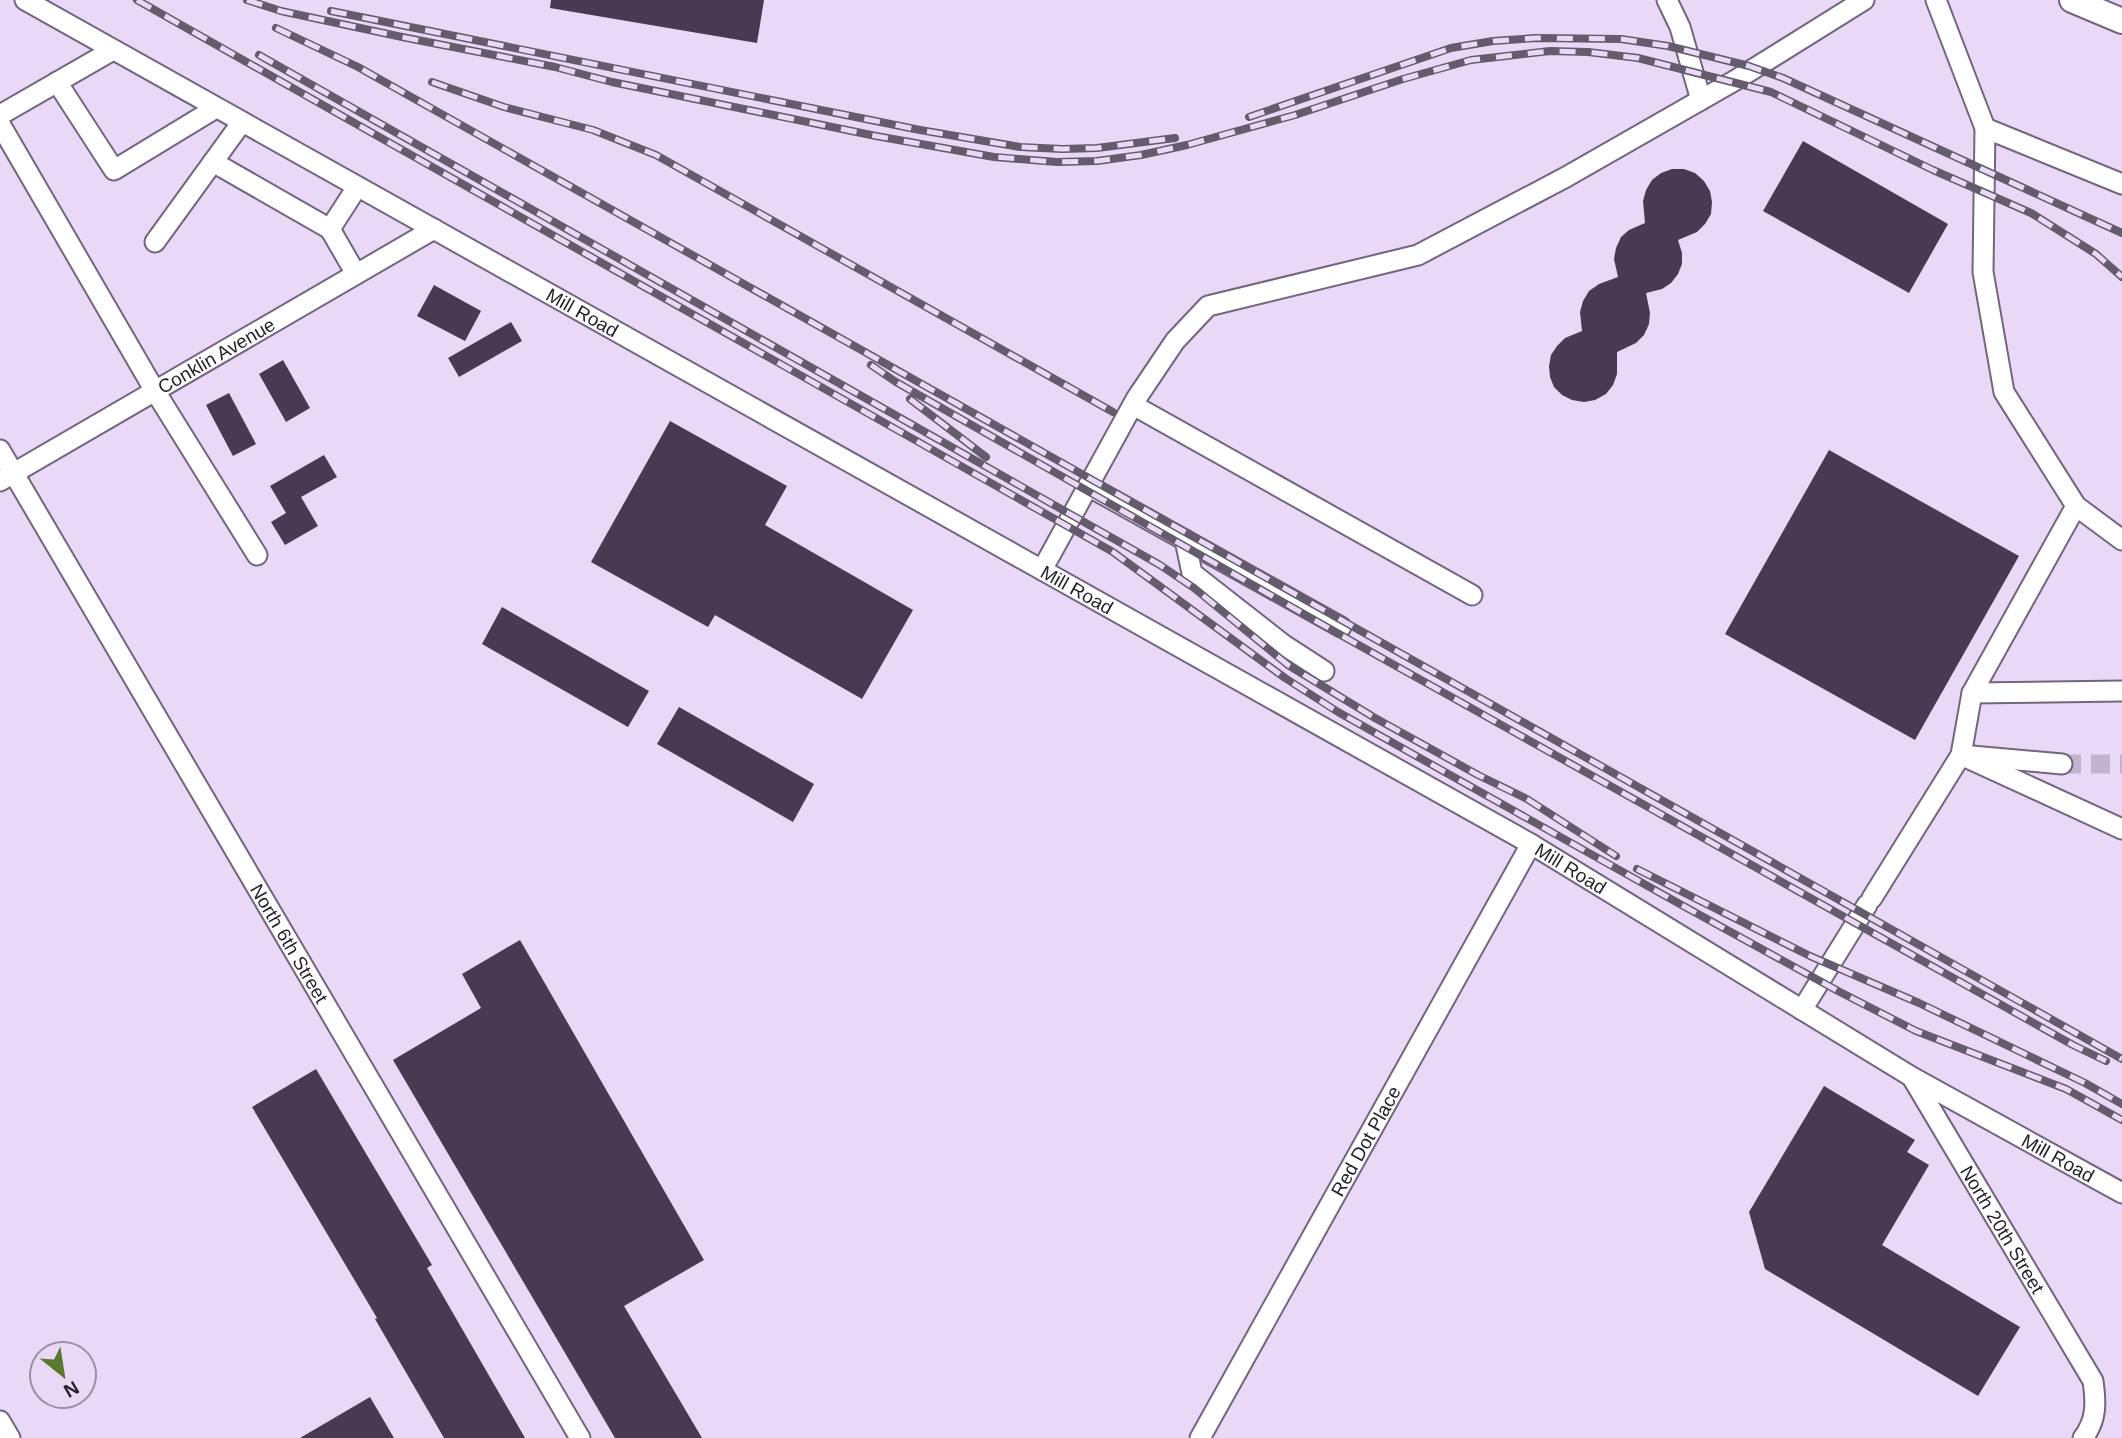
<svg xmlns="http://www.w3.org/2000/svg" width="2122" height="1438" viewBox="0 0 2122 1438" font-family="Helvetica,sans-serif">
	<rect width="100%" height="100%" fill="#e9d9f7"/>
	<path fill="#473a52" d="M 551,0 L 764,0 L 757,43 L 550,8 Z
		M 1803,141 L 1948,224 L 1909,293 L 1763,211 Z
		M 1672,169 L 1684,169 L 1695,173 L 1704,181 L 1710,191 L 1712,202 L 1711,214 L 1705,224 L 1697,232 L 1678,240 L 1682,253 L 1682,264 L 1678,274 L 1671,283 L 1662,289 L 1646,293 L 1650,313 L 1649,324 L 1644,335 L 1636,343 L 1617,352 L 1617,374 L 1613,385 L 1606,394 L 1595,400 L 1584,402 L 1572,400 L 1562,395 L 1554,387 L 1550,377 L 1549,366 L 1551,355 L 1557,346 L 1565,338 L 1582,331 L 1580,312 L 1583,301 L 1589,291 L 1599,284 L 1618,277 L 1614,259 L 1616,248 L 1621,237 L 1629,230 L 1645,223 L 1643,201 L 1646,190 L 1652,180 L 1661,173 Z
		M 434,285 L 481,311 L 465,341 L 417,316 Z
		M 511,322 L 522,341 L 459,377 L 448,358 Z
		M 283,360 L 310,408 L 286,422 L 259,374 Z
		M 229,393 L 256,444 L 233,456 L 206,405 Z
		M 670,421 L 787,486 L 765,525 L 913,610 L 862,699 L 715,615 L 708,627 L 591,562 Z
		M 1829,450 L 2019,556 L 1915,740 L 1725,634 Z
		M 324,455 L 337,477 L 301,497 L 318,526 L 285,545 L 271,522 L 286,513 L 270,486 Z
		M 502,607 L 649,691 L 628,727 L 482,644 Z
		M 679,707 L 814,784 L 793,822 L 657,744 Z
		M 520,940 L 704,1260 L 624,1306 L 702,1438 L 615,1438 L 393,1060 L 481,1008 L 462,974 Z
		M 316,1069 L 432,1265 L 427,1268 L 525,1438 L 444,1438 L 375,1319 L 377,1318 L 252,1107 Z
		M 1824,1086 L 1915,1140 L 1907,1152 L 1929,1165 L 1882,1245 L 2020,1327 L 1978,1396 L 1765,1269 L 1749,1212 Z
		M 370,1397 L 394,1438 L 300,1438 Z"/>
	<g fill="none" stroke-linecap="round" stroke-linejoin="round">
		<path stroke="#c2b4ce" stroke-width="19" stroke-dasharray="19 10" stroke-linecap="butt" d="M 2062,764 L 2122,764"/>
		<defs>
			<g id="minor">
				<path id="s1" d="M 25,0 L 1531,844 L 1912,1077 L 2122,1193"/>
				<path d="M 1667,0 L 1680,27 L 1701,100"/>
				<path d="M 1936,0 L 1985,128 L 1983,272 L 2004,392 L 2076,506 L 2122,540"/>
				<path d="M 57,82 L 114,170 L 216,108"/>
				<path d="M 0,115 L 113,50"/>
				<path d="M 0,124 L 155,391 L 257,555"/>
				<path d="M 1985,128 L 2122,184"/>
				<path d="M 213,162 L 330,229 L 357,187"/>
				<path d="M 330,229 L 356,274"/>
				<path d="M 155,242 L 242,122"/>
				<path d="M 1133,405 L 1472,595"/>
				<path id="s2" d="M 0,450 L 580,1438"/>
				<path id="s3" d="M 0,481 L 434,229"/>
				<path d="M 1088,486 L 1341,627"/>
				<path d="M 2076,506 L 1972,693 L 2122,691"/>
				<path d="M 1185,540 L 1192,573 L 1284,645 L 1324,671"/>
				<path d="M 1042,570 L 1136,399 L 1175,341 L 1208,306 L 1418,255 L 1566,177 L 1734,81 L 1864,0"/>
				<path d="M 1972,693 L 1961,755 L 2122,829"/>
				<path d="M 1872,898 L 1961,755 L 2062,764"/>
				<path d="M 1802,1010 L 1867,905"/>
				<path id="s4" d="M 1913,1079 L 2093,1381 C 2096,1402 2097,1420 2083,1438"/>
				<path d="M 0,1421 L 10,1438"/>
				<path id="s5" d="M 1200,1438 L 1531,844"/>
			</g>
			<path id="major" d="M 2072,0 L 2122,21"/>
		</defs>
		<use href="#minor" stroke="#73657f" stroke-width="23"/>
		<use href="#major" stroke="#73657f" stroke-width="28"/>
		<use href="#minor" stroke="#fff" stroke-width="19"/>
		<use href="#major" stroke="#fff" stroke-width="24"/>
		<defs>
			<path id="rail" d="M 137,0 L 1113,552 L 1285,678 L 1338,712 L 1678,903 L 1838,991 L 1916,1031 L 2066,1089 L 2122,1120
				M 247,0 L 281,11 L 402,37 L 555,67 L 612,82 L 876,136 L 994,157 L 1057,162 L 1097,161 L 1141,155 L 1187,145 L 1295,115 L 1403,79 L 1471,60 L 1550,51 L 1588,52 L 1638,58 L 1771,92 L 1933,170 L 2031,213 L 2096,254 L 2122,277
				M 331,11 L 920,130 L 1020,147 L 1062,149 L 1097,148 L 1175,138
				M 276,28 L 358,67 L 2122,1059
				M 259,55 L 1160,565 L 1194,588 L 1288,665 L 1375,718 L 1478,775 L 1527,799 L 1616,856
				M 432,82 L 504,107 L 593,130 L 656,155 L 1113,412
				M 1249,117 L 1451,48 L 1493,41 L 1536,38 L 1621,39 L 1668,46 L 1749,66 L 1783,78 L 2122,233
				M 871,365 L 896,382 L 1339,634 L 2073,1045 L 2106,1061
				M 910,399 L 986,457
				M 1637,869 L 1810,956 L 1919,1003 L 2085,1083 L 2122,1104"/>
		</defs>
		<use href="#rail" stroke="#645b6c" stroke-width="8"/>
		<use href="#rail" stroke="#e9d9f7" stroke-width="5" stroke-dasharray="16" stroke-linecap="butt"/>
	</g>
	<g text-anchor="middle" stroke-width="7" stroke-linejoin="round" paint-order="stroke">
		<g font-size="19" fill="#251f2a" stroke="#e9d9f7">
			<text dy="7" stroke="none"><textPath href="#s1" startOffset="639">Mill Road</textPath></text>
			<text dy="7" stroke="none"><textPath href="#s3" startOffset="250">Conklin Avenue</textPath></text>
			<text dy="7" stroke="none"><textPath href="#s1" startOffset="1206">Mill Road</textPath></text>
			<text dy="7" stroke="none"><textPath href="#s1" startOffset="1773">Mill Road</textPath></text>
			<text dy="7" stroke="none"><textPath href="#s2" startOffset="572">North 6th Street</textPath></text>
			<text dy="7" stroke="none"><textPath href="#s5" startOffset="340">Red Dot Place</textPath></text>
			<text dy="7" stroke="none"><textPath href="#s1" startOffset="2340">Mill Road</textPath></text>
			<text dy="7" stroke="none"><textPath href="#s4" startOffset="175">North 20th Street</textPath></text>
		</g>
	</g>
	<g transform="translate(63 1375) rotate(150)"><circle r="33" fill="#e9d9f7" stroke="#9b8fa5" stroke-width="2"/>
	<path d="M0-5L12 26L0 18L-12 26Z" fill="#59792f"/>
	<text y="-10" font-size="19" font-weight="bold" text-anchor="middle" fill="#251f2a">N</text>
	</g>
</svg>
